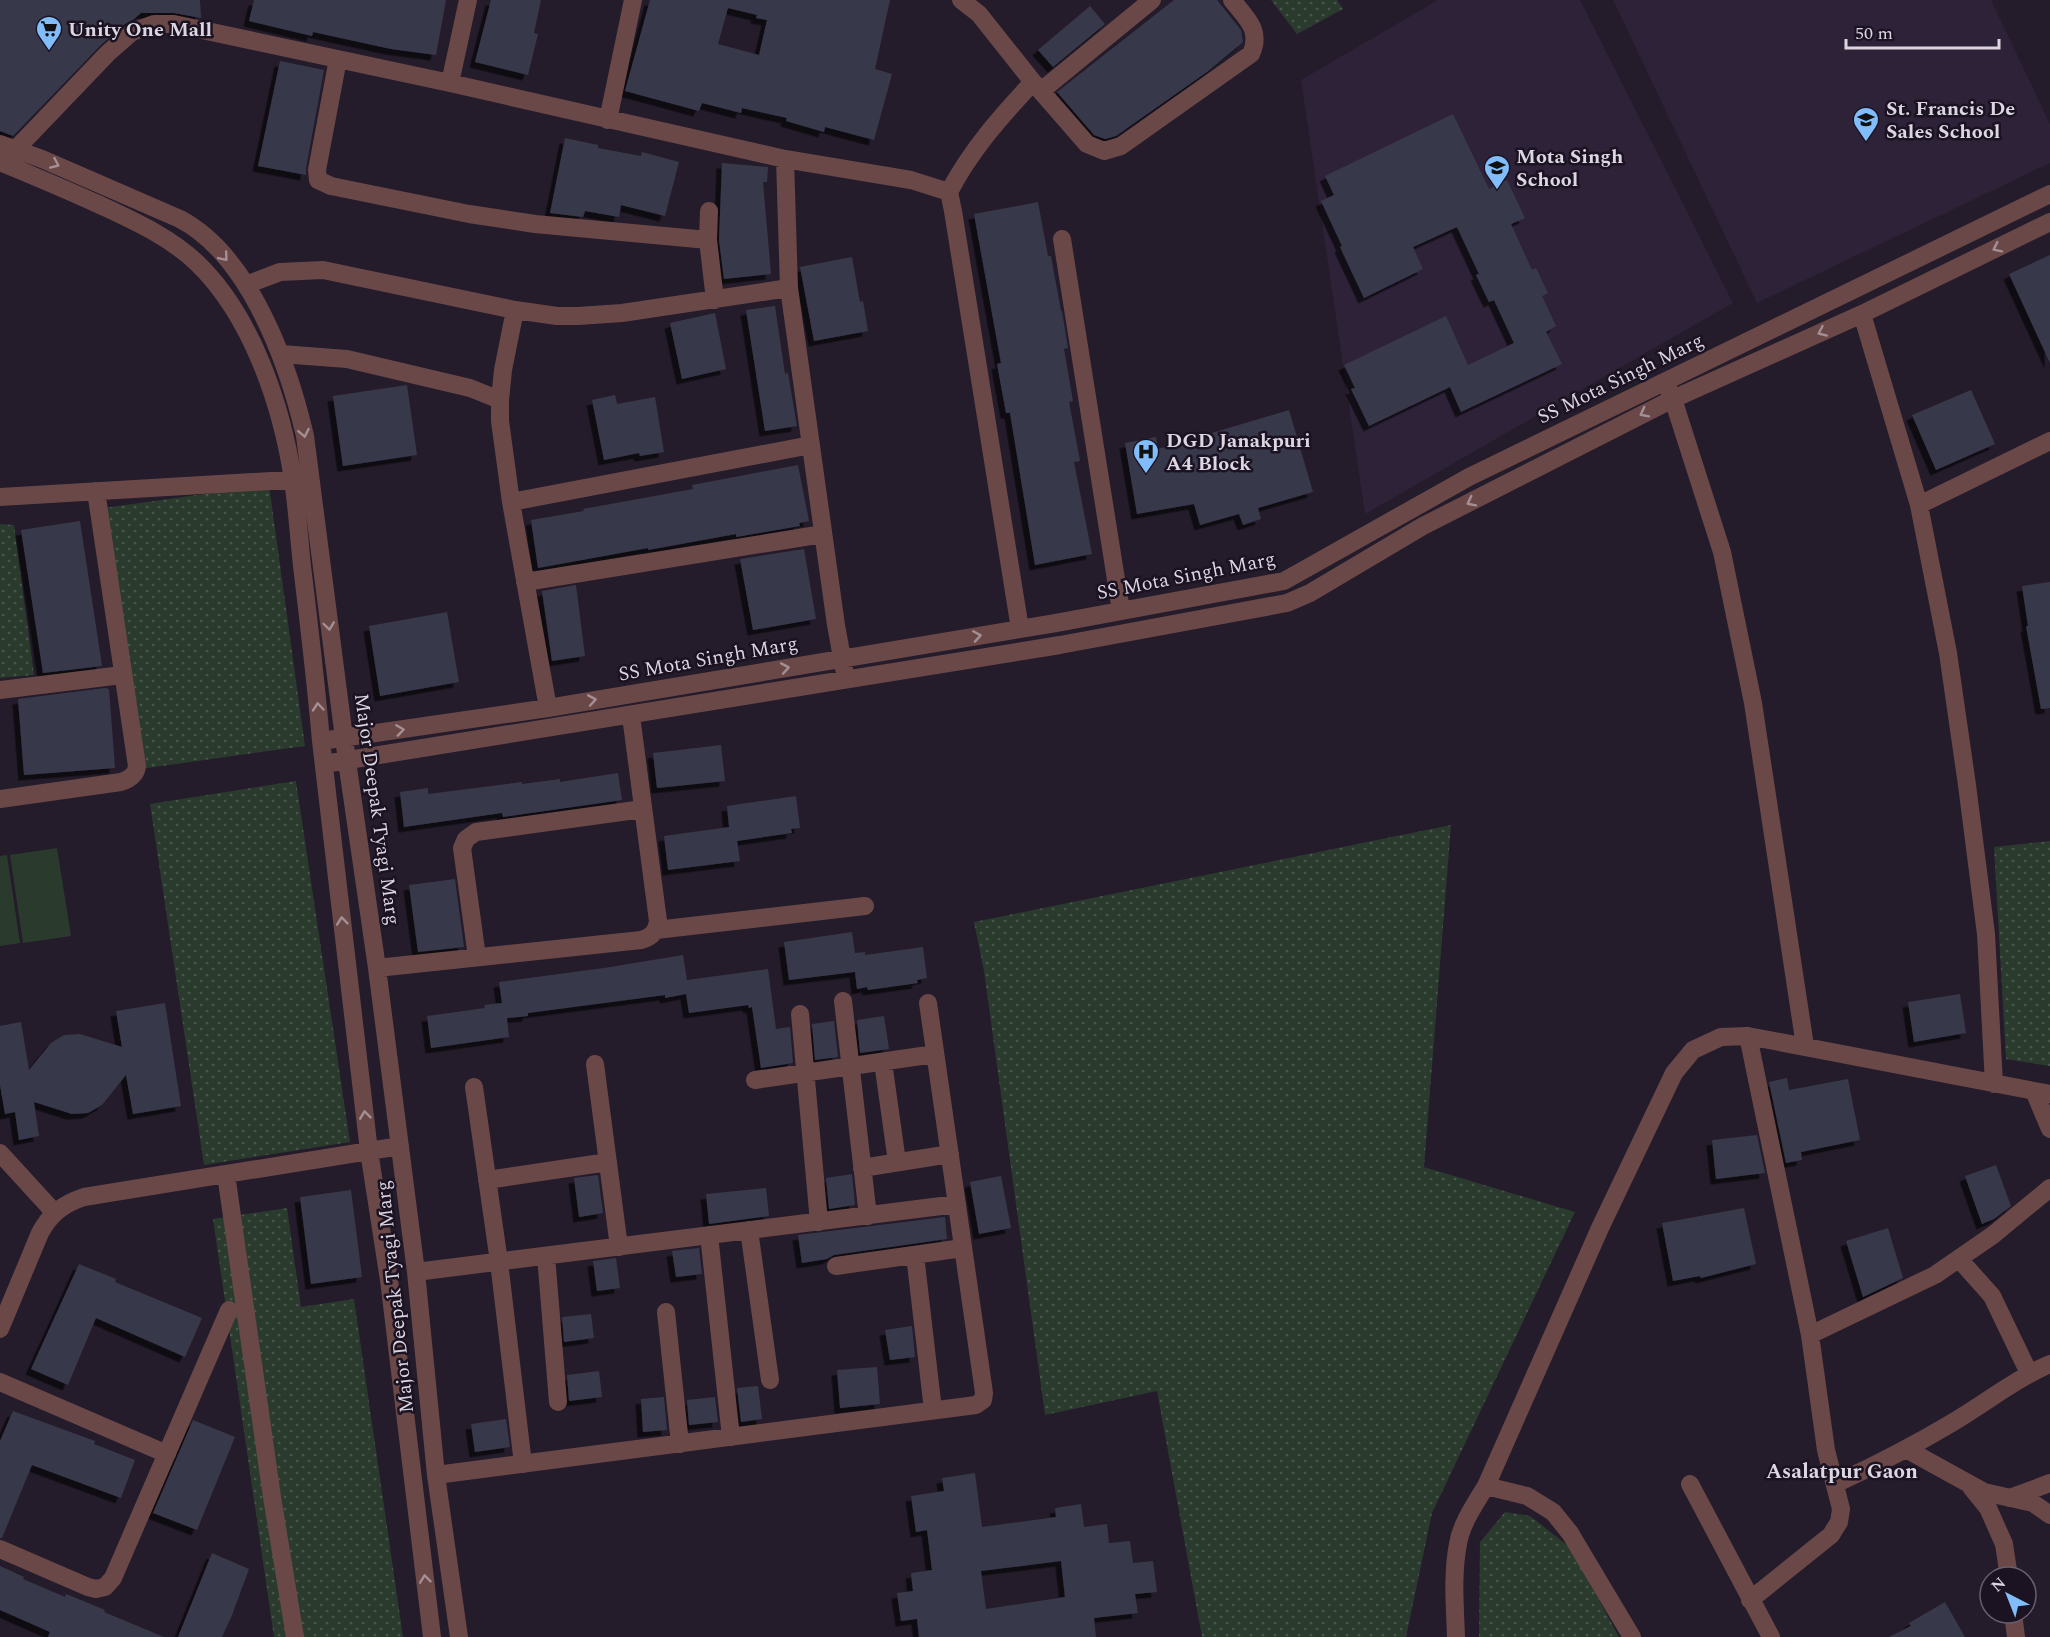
<svg xmlns="http://www.w3.org/2000/svg" width="2050" height="1637" viewBox="0 0 2050 1637" font-family="Spectral,serif">
	<defs>
		<pattern id="park-dots" width="8" height="8" patternUnits="userSpaceOnUse" patternTransform="scale(1.5)"><rect width="8" height="8" fill="#2a3b2e"/><path d="M2 2h.1M6 6h.1" fill="none" stroke="#48574c" stroke-width="1.8" stroke-linecap="round"/></pattern>
		<filter id="shadow"><feDropShadow dx="-5.5" dy="5.5" stdDeviation="0" flood-color="#0009"/></filter>
	</defs>
	<rect width="100%" height="100%" fill="#241b2b"/>
	<path fill="#2e2238" d="M 1438,0 L 1580,0 L 1733,303 L 1365,514 L 1301,80 Z
		M 1613,0 L 1991,0 L 2050,124 L 2050,163 L 1757,303 Z"/>
	<path fill="url(#park-dots)" d="M 1271,0 L 1337,0 L 1343,9 L 1297,34 Z
		M 269,485 L 305,746 L 140,769 L 104,508 Z
		M 0,524 L 14,525 L 34,675 L 0,678 Z
		M 296,781 L 350,1142 L 204,1165 L 150,804 Z
		M 1451,825 L 1424,1167 L 1575,1212 L 1432,1513 L 1406,1637 L 1202,1637 L 1157,1391 L 1045,1415 L 984,971 L 974,922 Z
		M 2050,841 L 2050,1066 L 2006,1059 L 1994,847 Z
		M 287,1208 L 301,1307 L 354,1299 L 403,1637 L 274,1637 L 213,1219 Z
		M 1505,1512 L 1530,1516 L 1571,1548 L 1619,1637 L 1479,1637 L 1480,1542 Z"/>
	<path fill="#2a3b2e" d="M 57,848 L 71,936 L 23,943 L 10,855 Z
		M 7,855 L 20,943 L 0,946 L 0,856 Z"/>
	<path fill="#39384b" fill-rule="evenodd" filter="url(#shadow)" d="M 0,0 L 200,0 L 201,18 L 174,13 L 141,13 L 134,19 L 125,24 L 101,45 L 13,136 L 0,131 Z
		M 254,0 L 446,0 L 436,55 L 391,49 L 313,32 L 312,36 L 249,21 Z
		M 491,0 L 541,0 L 534,33 L 538,34 L 528,75 L 475,62 Z
		M 650,0 L 890,0 L 875,69 L 892,74 L 874,140 L 825,127 L 824,132 L 786,121 L 787,118 L 742,108 L 741,113 L 702,103 L 699,111 L 625,91 ZM 728,8 L 757,15 L 756,18 L 767,20 L 759,55 L 718,44 Z
		M 1174,0 L 1217,0 L 1241,30 L 1243,42 L 1207,72 L 1116,136 L 1105,139 L 1094,135 L 1057,92 Z
		M 1090,6 L 1105,24 L 1053,67 L 1038,50 Z
		M 280,61 L 324,70 L 306,168 L 306,175 L 258,166 Z
		M 1453,114 L 1489,189 L 1507,180 L 1525,218 L 1511,224 L 1532,270 L 1536,268 L 1548,293 L 1542,296 L 1556,326 L 1546,332 L 1562,364 L 1461,412 L 1450,387 L 1369,426 L 1351,389 L 1355,388 L 1344,365 L 1446,316 L 1468,365 L 1514,343 L 1494,300 L 1489,302 L 1476,275 L 1479,274 L 1457,227 L 1413,247 L 1423,269 L 1364,298 L 1340,247 L 1342,246 L 1321,201 L 1334,195 L 1325,176 Z
		M 565,138 L 598,145 L 598,148 L 641,156 L 642,152 L 679,162 L 665,216 L 621,205 L 619,217 L 585,211 L 583,217 L 550,213 Z
		M 722,163 L 768,167 L 767,182 L 763,182 L 771,274 L 724,279 L 719,240 Z
		M 1038,202 L 1048,256 L 1051,256 L 1061,311 L 1062,311 L 1068,348 L 1064,349 L 1073,401 L 1069,402 L 1080,461 L 1074,462 L 1092,554 L 1035,565 L 1010,413 L 1006,413 L 997,364 L 1001,363 L 974,214 Z
		M 2050,255 L 2050,363 L 2009,274 Z
		M 852,257 L 860,302 L 863,301 L 868,331 L 814,341 L 800,267 Z
		M 775,306 L 785,374 L 788,373 L 797,426 L 765,431 L 746,310 Z
		M 715,313 L 726,369 L 682,379 L 670,323 Z
		M 407,385 L 417,455 L 343,466 L 333,396 Z
		M 1971,390 L 1995,444 L 1936,470 L 1912,415 Z
		M 615,395 L 617,404 L 655,397 L 664,452 L 640,456 L 639,453 L 604,460 L 592,400 Z
		M 1289,410 L 1313,492 L 1258,508 L 1261,519 L 1243,525 L 1239,514 L 1200,525 L 1194,504 L 1137,514 L 1125,443 L 1156,437 L 1158,449 Z
		M 798,465 L 809,521 L 799,523 L 800,526 L 736,537 L 736,534 L 648,550 L 648,548 L 538,568 L 531,520 L 584,511 L 583,509 L 693,489 L 692,485 Z
		M 80,521 L 102,666 L 43,673 L 21,530 Z
		M 804,549 L 816,619 L 753,630 L 740,559 Z
		M 2050,582 L 2050,708 L 2041,709 L 2026,626 L 2028,626 L 2022,586 Z
		M 576,585 L 585,656 L 552,661 L 542,591 Z
		M 447,612 L 459,682 L 380,696 L 369,626 Z
		M 105,688 L 109,689 L 115,768 L 24,775 L 18,699 Z
		M 721,745 L 725,781 L 657,788 L 653,753 Z
		M 618,773 L 622,800 L 503,817 L 502,813 L 404,827 L 400,792 L 428,788 L 428,794 L 522,782 L 522,784 L 560,779 L 560,782 Z
		M 796,796 L 800,828 L 791,829 L 792,833 L 737,841 L 740,861 L 668,870 L 664,836 L 729,827 L 727,806 Z
		M 455,879 L 464,947 L 418,952 L 409,885 Z
		M 852,932 L 855,953 L 865,952 L 865,955 L 923,947 L 927,978 L 917,980 L 918,983 L 868,990 L 867,987 L 857,989 L 855,972 L 789,980 L 784,942 Z
		M 683,955 L 687,980 L 768,969 L 776,1029 L 790,1027 L 793,1063 L 761,1068 L 752,1007 L 749,1008 L 748,1005 L 689,1013 L 686,994 L 665,998 L 665,995 L 528,1013 L 528,1016 L 507,1018 L 509,1037 L 431,1048 L 427,1016 L 485,1008 L 484,1005 L 502,1003 L 499,982 L 604,968 Z
		M 1960,994 L 1966,1033 L 1914,1042 L 1908,1002 Z
		M 165,1003 L 181,1106 L 133,1114 L 126,1075 L 102,1105 L 88,1113 L 72,1114 L 34,1102 L 39,1136 L 19,1140 L 15,1112 L 5,1114 L 0,1085 L 0,1026 L 21,1022 L 29,1070 L 51,1043 L 64,1035 L 80,1034 L 122,1047 L 116,1011 Z
		M 884,1016 L 889,1049 L 860,1053 L 857,1020 Z
		M 834,1021 L 838,1057 L 815,1060 L 812,1024 Z
		M 1787,1078 L 1789,1090 L 1848,1079 L 1860,1140 L 1801,1152 L 1802,1160 L 1786,1163 L 1769,1082 Z
		M 1757,1135 L 1765,1173 L 1716,1179 L 1712,1140 Z
		M 1996,1165 L 2011,1206 L 1994,1219 L 1982,1224 L 1965,1176 Z
		M 852,1174 L 855,1205 L 829,1209 L 826,1178 Z
		M 598,1175 L 603,1213 L 579,1217 L 574,1178 Z
		M 1001,1176 L 1011,1228 L 979,1234 L 970,1182 Z
		M 766,1188 L 769,1216 L 709,1224 L 706,1194 Z
		M 351,1190 L 362,1277 L 311,1284 L 300,1197 Z
		M 1744,1208 L 1756,1264 L 1701,1278 L 1700,1276 L 1673,1281 L 1662,1223 Z
		M 945,1217 L 947,1239 L 834,1255 L 827,1259 L 802,1263 L 798,1235 Z
		M 1888,1228 L 1903,1278 L 1863,1297 L 1846,1241 Z
		M 699,1248 L 702,1274 L 676,1277 L 672,1251 Z
		M 616,1258 L 620,1288 L 597,1291 L 593,1261 Z
		M 79,1264 L 116,1279 L 115,1282 L 202,1318 L 185,1357 L 96,1318 L 68,1385 L 31,1369 Z
		M 591,1314 L 594,1338 L 564,1342 L 562,1317 Z
		M 912,1326 L 915,1357 L 890,1360 L 885,1330 Z
		M 877,1367 L 880,1404 L 840,1408 L 837,1370 Z
		M 599,1371 L 602,1397 L 569,1401 L 567,1375 Z
		M 758,1386 L 762,1419 L 741,1422 L 737,1388 Z
		M 664,1397 L 667,1430 L 643,1432 L 641,1399 Z
		M 715,1397 L 718,1422 L 689,1425 L 687,1400 Z
		M 13,1411 L 95,1441 L 94,1444 L 135,1460 L 121,1498 L 32,1465 L 2,1538 L 0,1538 L 0,1441 Z
		M 506,1419 L 510,1447 L 475,1452 L 471,1424 Z
		M 193,1420 L 235,1437 L 197,1530 L 153,1513 Z
		M 975,1473 L 982,1527 L 1056,1517 L 1055,1508 L 1081,1504 L 1084,1527 L 1107,1524 L 1109,1543 L 1130,1541 L 1133,1563 L 1153,1561 L 1157,1592 L 1135,1594 L 1138,1613 L 1094,1618 L 1096,1637 L 919,1637 L 917,1619 L 901,1621 L 897,1593 L 913,1591 L 911,1573 L 932,1570 L 927,1530 L 916,1532 L 911,1496 L 944,1491 L 942,1478 ZM 1061,1561 L 1065,1597 L 986,1609 L 981,1571 Z
		M 212,1553 L 249,1569 L 232,1615 L 222,1637 L 178,1637 Z
		M 0,1566 L 24,1577 L 23,1579 L 65,1597 L 66,1594 L 93,1605 L 105,1610 L 104,1612 L 164,1637 L 48,1637 L 50,1632 L 0,1610 Z
		M 1945,1602 L 1965,1637 L 1889,1637 L 1911,1626 L 1909,1623 Z"/>
	<g fill="none" stroke-linecap="round" stroke-linejoin="round">
		<path stroke="#6b4848" stroke-width="18" d="M 961,0 L 979,14 L 1033,82 L 1087,144 L 1104,151 L 1121,146 L 1251,54 C 1262,30 1246,18 1232,0
			M 338,59 L 317,170 L 318,180 L 331,186 L 469,214 L 535,224 L 708,240
			M 450,83 L 468,0
			M 1041,91 L 1152,0
			M 608,120 L 633,0
			M 0,144 L 42,159 L 180,219 C 250,256 288,363 305,436 L 347,761 L 377,968 L 416,1272 L 436,1475 L 459,1637
			M 16,149 L 108,53 L 132,32 L 154,24 L 174,24 L 450,83 L 785,159 L 911,180 L 949,192
			M 785,159 L 789,288 L 836,625 L 844,669
			M 0,162 C 34,176 67,190 100,205 C 134,221 170,237 197,263 C 252,316 282,406 293,480 C 297,508 299,537 302,566 C 309,624 316,683 321,741 L 369,1151 L 389,1280 L 432,1637
			M 709,211 L 708,240 L 715,300
			M 1062,239 L 1121,611
			M 246,285 L 280,272 L 323,270 L 515,310 L 557,316 L 578,316 L 622,313 L 789,288
			M 515,310 L 503,370 L 500,400 L 500,421 L 511,502 L 548,708
			M 1862,314 L 1919,505 L 1948,653 L 1967,785 L 1986,934 L 1994,1084
			M 281,354 L 347,359 L 470,388 L 500,400
			M 1668,388 L 1673,399 L 1722,552 L 1753,703 L 1805,1046
			M 0,497 L 304,479
			M 511,502 L 811,445
			M 1919,505 L 2050,441
			M 525,582 L 823,534
			M 1020,629 L 953,211 L 949,192 C 971,150 1001,116 1033,82
			M 0,690 L 122,675
			M 321,741 L 548,708 L 1056,623 L 1284,581 L 1469,477 L 2050,194
			M 324,764 L 1060,645 L 1287,603 L 1310,593 L 1423,526 L 1673,399 L 1862,314 L 2050,222
			M 0,799 L 121,782 C 130,779 136,775 137,766 L 96,491
			M 656,930 L 865,906
			M 477,957 L 462,848 L 466,839 L 476,832 L 643,809
			M 377,968 L 641,940 C 652,937 656,932 658,921 L 631,716
			M 843,1001 L 868,1216
			M 800,1014 L 819,1222
			M 1748,1036 L 1810,1335 L 1826,1450 L 1841,1509 L 1839,1522 L 1831,1535 L 1750,1600
			M 883,1062 L 897,1162
			M 595,1064 L 619,1247
			M 755,1080 L 935,1054
			M 474,1087 L 499,1262 L 523,1464
			M 2034,1091 L 2050,1129
			M 0,1153 L 54,1212
			M 862,1168 L 950,1154
			M 226,1174 L 272,1497 L 295,1637
			M 487,1180 L 608,1162
			M 749,1230 L 770,1380
			M 709,1235 L 731,1437
			M 915,1255 L 933,1410
			M 546,1256 L 558,1402
			M 1959,1259 L 1992,1296 L 2029,1373
			M 836,1266 L 963,1248
			M 416,1272 L 957,1204
			M 666,1312 L 680,1444
			M 0,1329 L 40,1233 C 50,1214 63,1204 84,1197 L 400,1146
			M 1810,1335 L 1935,1275 L 1993,1235 L 2050,1188
			M 0,1382 L 167,1454
			M 1906,1449 L 1984,1492 L 2033,1503 L 2050,1515
			M 436,1475 L 976,1405 L 983,1400 L 984,1393 L 928,1003
			M 1690,1484 L 1771,1637
			M 1835,1484 C 1874,1466 1913,1446 1950,1424 C 1984,1404 2015,1379 2050,1364
			M 1486,1486 L 1527,1496 L 1553,1512 L 1570,1533 L 1632,1637
			M 1971,1487 L 1988,1508 L 2004,1544 L 2009,1577
			M 2010,1498 L 2050,1483
			M 0,1549 L 88,1587 L 96,1589 L 105,1587 L 113,1578 L 229,1310
			M 2013,1613 L 2016,1637
			M 1456,1637 C 1455,1606 1452,1575 1458,1544 C 1461,1524 1475,1504 1486,1486 L 1600,1228 L 1674,1073 L 1693,1050 L 1721,1037 L 1748,1036 L 2050,1094"/>
	</g>
	<defs><path id="oneway-chevron" d="M-2-3.5L2.5 0L-2 3.5" fill="none" stroke-width="1.6" stroke-linecap="round" stroke-linejoin="round" transform="scale(1.5)"/></defs>
	<g stroke="#a38f94">
		<use href="#oneway-chevron" transform="translate(55 164) rotate(24)"/>
		<use href="#oneway-chevron" transform="translate(1997 248) rotate(154)"/>
		<use href="#oneway-chevron" transform="translate(224 257) rotate(50)"/>
		<use href="#oneway-chevron" transform="translate(1822 332) rotate(156)"/>
		<use href="#oneway-chevron" transform="translate(1644 413) rotate(153)"/>
		<use href="#oneway-chevron" transform="translate(304 433) rotate(79)"/>
		<use href="#oneway-chevron" transform="translate(1471 502) rotate(153)"/>
		<use href="#oneway-chevron" transform="translate(329 626) rotate(82)"/>
		<use href="#oneway-chevron" transform="translate(977 636) rotate(-9)"/>
		<use href="#oneway-chevron" transform="translate(785 668) rotate(-10)"/>
		<use href="#oneway-chevron" transform="translate(592 700) rotate(-10)"/>
		<use href="#oneway-chevron" transform="translate(318 707) rotate(-95)"/>
		<use href="#oneway-chevron" transform="translate(400 730) rotate(-8)"/>
		<use href="#oneway-chevron" transform="translate(342 921) rotate(-96)"/>
		<use href="#oneway-chevron" transform="translate(365 1115) rotate(-97)"/>
		<use href="#oneway-chevron" transform="translate(425 1579) rotate(-97)"/>
	</g>
	<defs>
		<symbol id="supermarket-pin" viewBox="-11 -11 22 30"><path d="M0 17L-7.5 6A9.5 9.5 0 1 1 7.5 6Z" fill="#80bdfa" stroke="#1b1222"/><path d="M-6-5.5h2.5l.6 2H6L4.5 2H-2.5L-4.4-4H-6ZM-1.5 3.2a1.3 1.3 0 1 0 .1 0ZM3 3.2a1.3 1.3 0 1 0 .1 0Z" fill="#111"/></symbol>
		<symbol id="school-pin" viewBox="-11 -11 22 30"><path d="M0 17L-7.5 6A9.5 9.5 0 1 1 7.5 6Z" fill="#80bdfa" stroke="#1b1222"/><path d="M0-5L7-2L0 1L-7-2ZM-4 1L0 2.5L4 1V4Q0 6-4 4Z" fill="#111"/></symbol>
		<symbol id="hospital-pin" viewBox="-11 -11 22 30"><path d="M0 17L-7.5 6A9.5 9.5 0 1 1 7.5 6Z" fill="#80bdfa" stroke="#1b1222"/><path d="M-5-5h3v3.5h4V-5h3V5h-3V1.5h-4V5h-3Z" fill="#111"/></symbol>
	</defs>
	<g fill-rule="evenodd">
		<use href="#supermarket-pin" x="34" y="14" width="30" height="40"/>
		<use href="#school-pin" x="1851" y="105" width="30" height="40"/>
		<use href="#school-pin" x="1482" y="153" width="30" height="40"/>
		<use href="#hospital-pin" x="1131" y="437" width="30" height="40"/>
	</g>
	<g text-anchor="middle" stroke-width="5" stroke-linejoin="round" paint-order="stroke">
		<g font-size="20" font-weight="bold" fill="#dbd6e1" stroke="#1b1222" text-anchor="start">
			<text x="68" y="36">Unity One Mall</text>
			<text x="1886" y="115">St. Francis De<tspan x="1886" dy="23">Sales School</tspan></text>
			<text x="1516" y="163">Mota Singh<tspan x="1516" dy="23">School</tspan></text>
			<text x="1166" y="447">DGD Janakpuri<tspan x="1166" dy="23">A4 Block</tspan></text>
		</g>
		<g font-size="20" fill="#dbd6e1" stroke="#1b1222">
			<text transform="translate(1620 378) rotate(-26)" y="7">SS Mota Singh Marg</text>
			<text transform="translate(1186 575) rotate(-11)" y="7">SS Mota Singh Marg</text>
			<text transform="translate(708 658) rotate(-10)" y="7">SS Mota Singh Marg</text>
			<text transform="translate(378 809) rotate(82)" y="7">Major Deepak Tyagi Marg</text>
			<text transform="translate(394 1297) rotate(-96)" y="7">Major Deepak Tyagi Marg</text>
		</g>
		<g font-size="21" font-weight="bold" fill="#dbd6e1" stroke="#1b1222">
			<text x="1842" y="1478">Asalatpur Gaon</text>
		</g>
	</g>
	<g transform="translate(2008 1595) rotate(318)"><circle r="28" fill="#1b1222" stroke="#68606e" stroke-width="1.5"/>
	<path d="M0-4.5L10 22L0 15L-10 22Z" fill="#80bdfa"/>
	<text y="-9" font-size="16" font-weight="bold" text-anchor="middle" fill="#dbd6e1">N</text>
	</g>
	<path d="M1846 39v9h153v-9" fill="none" stroke="#dbd6e1" stroke-width="3"/>
	<text x="1855" y="39" font-size="18" fill="#dbd6e1" stroke="#1b1222" stroke-width="4.5" paint-order="stroke">50 m</text>
</svg>
